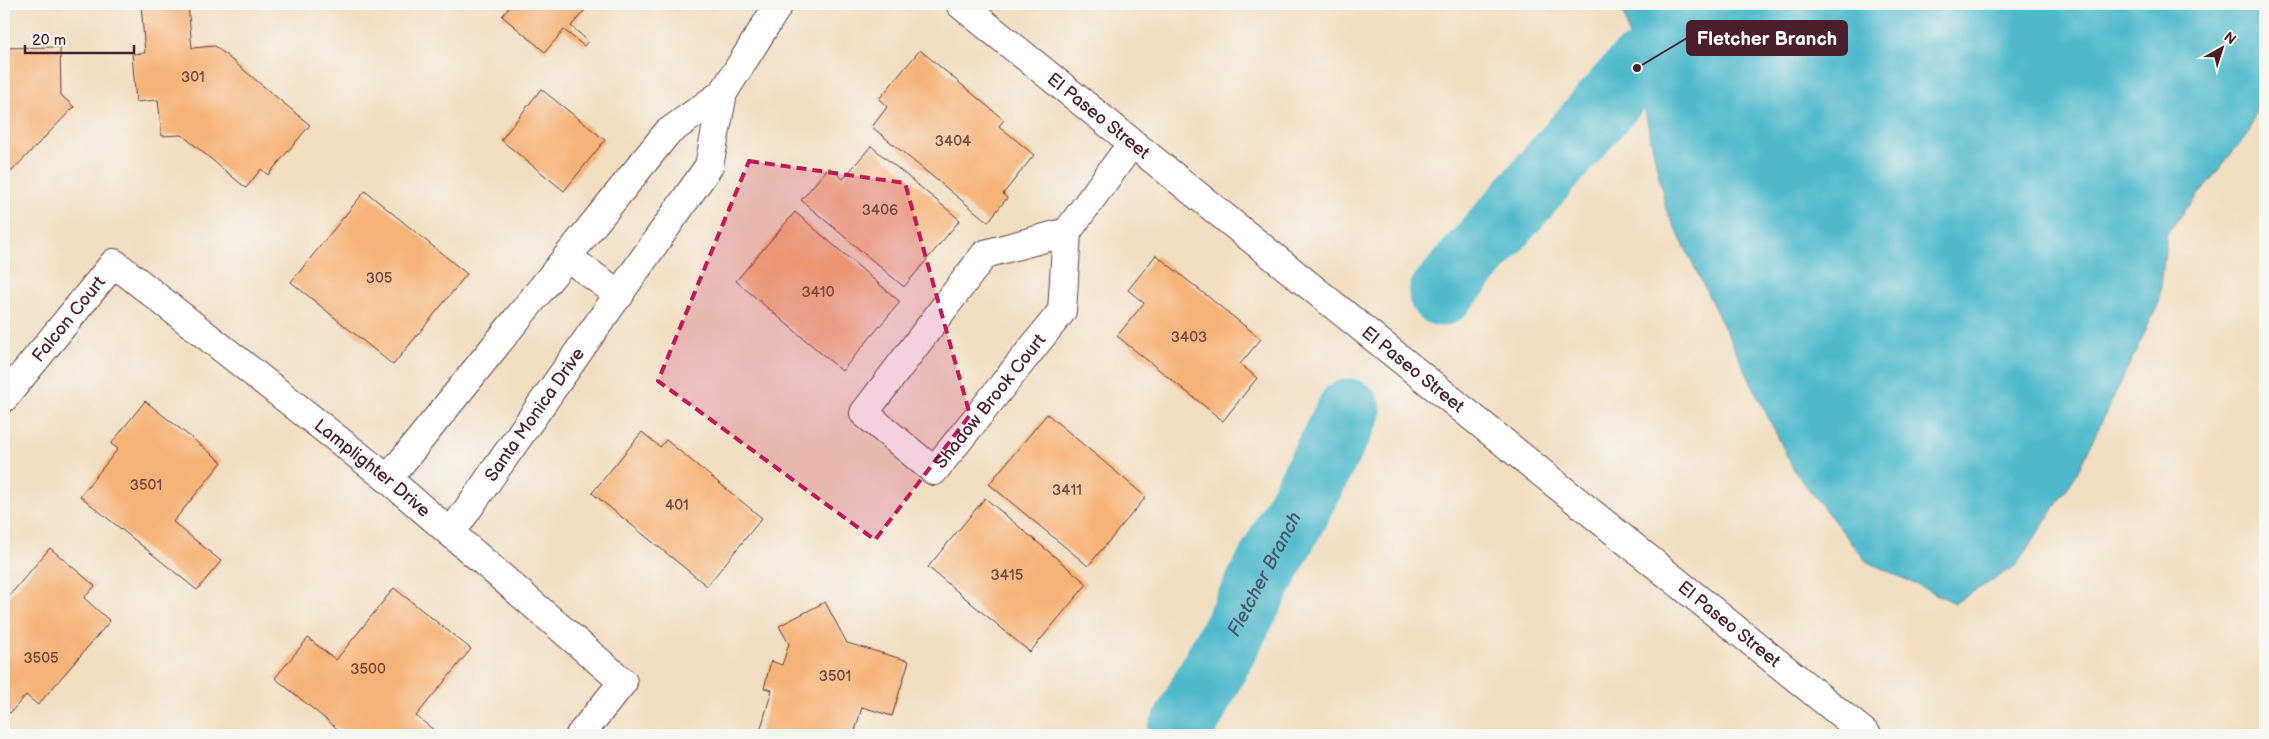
<svg xmlns="http://www.w3.org/2000/svg" width="2269" height="739" viewBox="0 0 2269 739" font-family="'Balsamiq Sans',sans-serif">
	<rect width="100%" height="100%" fill="#f6f6f2"/>
	<filter id="ink" filterUnits="userSpaceOnUse"><feTurbulence type="fractalNoise" baseFrequency=".02" numOctaves="2"/><feDisplacementMap in="SourceGraphic" scale="10" xChannelSelector="R" yChannelSelector="G"/><feConvolveMatrix kernelMatrix="1 2 1 2 8 2 1 2 1" color-interpolation-filters="sRGB"/></filter>
	<filter id="wash" filterUnits="userSpaceOnUse"><feTurbulence type="fractalNoise" baseFrequency=".0096" numOctaves="4" result="noise"/><feDisplacementMap in="SourceGraphic" scale="20" xChannelSelector="R" yChannelSelector="G"/><feGaussianBlur stdDeviation="1.12" result="paint"/><feColorMatrix in="noise" values="0 0 0 0 0 0 0 0 0 0 0 0 0 0 0 0 0 1.4 0 .05"/><feComposite in="paint" operator="in"/></filter>
	<g filter="url(#wash)">
		<rect width="100%" height="100%" fill="#f2dec1"/>
		<path fill="#4fb9cc" stroke="#4c6c7c" d="M 1622,4 L 2260,4 L 2265,24 L 2265,83 L 2249,132 L 2167,233 L 2159,303 L 2076,475 L 2016,566 L 1955,603 L 1866,561 L 1795,472 L 1666,209 Z"/>
		<g fill="none" stroke-linecap="round" stroke-linejoin="round">
			<g stroke="#4fb9cc" stroke-width="65">
				<path d="M 1441,294 L 1637,68 L 1812,19 L 1818,4"/>
				<path id="s1" d="M 1179,735 L 1349,411"/>
			</g>
		</g>
		<g id="blocks">
			<path fill="#f6b378" d="M 141,4 L 188,4 L 192,48 L 215,46 L 310,125 L 268,175 L 261,169 L 246,188 L 182,135 L 162,136 L 158,100 L 136,102 L 132,54 L 145,53 Z
				M 512,4 L 590,4 L 571,26 L 588,41 L 584,46 L 564,30 L 545,52 L 502,16 Z
				M 60,47 L 61,95 L 74,107 L 4,179 L 4,48 Z
				M 920,50 L 1004,120 L 999,126 L 1034,155 L 1003,194 L 1007,198 L 988,222 L 872,127 L 887,107 L 879,99 Z
				M 541,89 L 605,140 L 564,191 L 501,140 Z
				M 871,146 L 960,220 L 904,287 L 801,200 L 829,167 L 843,179 Z
				M 365,191 L 467,274 L 393,365 L 291,282 Z
				M 795,212 L 900,302 L 842,371 L 736,281 Z
				M 1156,255 L 1261,339 L 1240,364 L 1257,378 L 1223,421 L 1117,336 L 1144,303 L 1128,290 Z
				M 145,401 L 222,462 L 173,522 L 221,561 L 197,590 L 80,496 L 118,449 L 111,444 Z
				M 1047,414 L 1146,497 L 1088,566 L 989,484 Z
				M 642,432 L 660,447 L 666,440 L 762,518 L 707,586 L 592,493 Z
				M 985,498 L 1087,584 L 1030,652 L 928,567 Z
				M 50,548 L 95,586 L 84,598 L 110,621 L 38,705 L 26,695 L 10,713 L 4,708 L 4,602 Z
				M 394,588 L 471,649 L 416,716 L 440,735 L 345,735 L 275,678 L 308,638 L 336,660 Z
				M 825,602 L 847,643 L 909,661 L 892,716 L 862,707 L 854,735 L 759,735 L 772,690 L 764,688 L 771,661 L 782,665 L 789,644 L 779,626 Z"/>
		</g>
	</g>
	<g filter="url(#ink)">
		<use href="#blocks" fill-opacity="0" stroke="#633c42" stroke-width="1"/>
		<g fill="none" stroke-linecap="round" stroke-linejoin="round">
			<defs>
				<g id="street">
					<path id="s2" d="M 960,4 L 1867,735"/>
					<path id="s3" d="M 1067,232 L 985,254 L 864,413 L 934,471 L 1062,311 L 1067,232 L 1132,143"/>
					<path d="M 567,257 L 620,295"/>
					<path id="s4" d="M 4,398 L 114,263 L 388,479 L 623,682 L 580,735"/>
					<path d="M 388,479 L 667,133 L 723,93"/>
					<path id="s5" d="M 451,533 L 709,166 L 723,93 L 779,4"/>
				</g>
			</defs>
			<use href="#street" stroke="#633c42" stroke-width="30"/>
			<use href="#street" stroke="#fff" stroke-width="28"/>
		</g>
	</g>
	<path fill="#c2185b" fill-opacity="0.2" stroke="#c2185b" stroke-width="4" stroke-dasharray="10 6" stroke-linejoin="round" d="M 749,161 L 905,183 L 970,415 L 875,540 L 658,381 Z"/>
	<g text-anchor="middle" stroke-width="4" stroke-linejoin="round" paint-order="stroke">
		<g font-size="15" fill="#75443e">
			<text x="193" y="82">301</text>
			<text x="953" y="146">3404</text>
			<text x="880" y="215">3406</text>
			<text x="379" y="283">305</text>
			<text x="818" y="297">3410</text>
			<text x="1189" y="342">3403</text>
			<text x="146" y="490">3501</text>
			<text x="1067" y="495">3411</text>
			<text x="677" y="510">401</text>
			<text x="1007" y="580">3415</text>
			<text x="41" y="663">3505</text>
			<text x="368" y="674">3500</text>
			<text x="835" y="681">3501</text>
		</g>
		<g font-size="18" fill="#4a1f2b" stroke="#f6f6f2">
			<text dy="6" stroke="none"><textPath href="#s2" startOffset="178">El Paseo Street</textPath></text>
			<text dy="6" stroke="none"><textPath href="#s4" startOffset="102">Falcon Court</textPath></text>
			<text dy="6" stroke="none"><textPath href="#s2" startOffset="582">El Paseo Street</textPath></text>
			<text dy="6" stroke="none"><textPath href="#s3" startOffset="465">Shadow Brook Court</textPath></text>
			<text dy="6" stroke="none"><textPath href="#s5" startOffset="145">Santa Monica Drive</textPath></text>
			<text dy="6" stroke="none"><textPath href="#s4" startOffset="504">Lamplighter Drive</textPath></text>
			<text dy="6" stroke="none"><textPath href="#s2" startOffset="988">El Paseo Street</textPath></text>
		</g>
		<g font-size="19" font-style="italic" fill="#4c5563" stroke="#f6f6f2">
			<text dy="7" stroke="none"><textPath href="#s1" startOffset="182">Fletcher Branch</textPath></text>
		</g>
	</g>
	<path fill="none" stroke="#4a1f2b" stroke-width="2" d="M1637 68L1687 38"/>
	<circle fill="#4a1f2b" stroke="#f6f6f2" stroke-width="2" cx="1637" cy="68" r="5"/>
	<rect fill="#4a1f2b" stroke="#4a1f2b" stroke-width="2" x="1687" y="21" width="160" height="34" rx="5"/>
	<g font-size="19" text-anchor="middle" font-weight="bold" fill="#fff">
		<text x="1767" y="45">Fletcher Branch</text>
	</g>
	<rect width="2269" height="739" fill="none" stroke="#f6f6f2" stroke-width="20"/>
	<g transform="translate(2222 48) rotate(39)" stroke="#f6f6f2" stroke-width="4" paint-order="stroke">
	<path d="M0-4L9 19L0 12L-9 19Z" fill="#4a1f2b"/>
	<text y="-8" font-size="14" font-weight="bold" text-anchor="middle" fill="#4a1f2b">N</text>
	</g>
	<path d="M25 45v8h109v-8" fill="none" stroke="#4a1f2b" stroke-width="2.5"/>
	<text x="32" y="45" font-size="15" fill="#4a1f2b" stroke="#f6f6f2" stroke-width="4" paint-order="stroke">20 m</text>
</svg>
